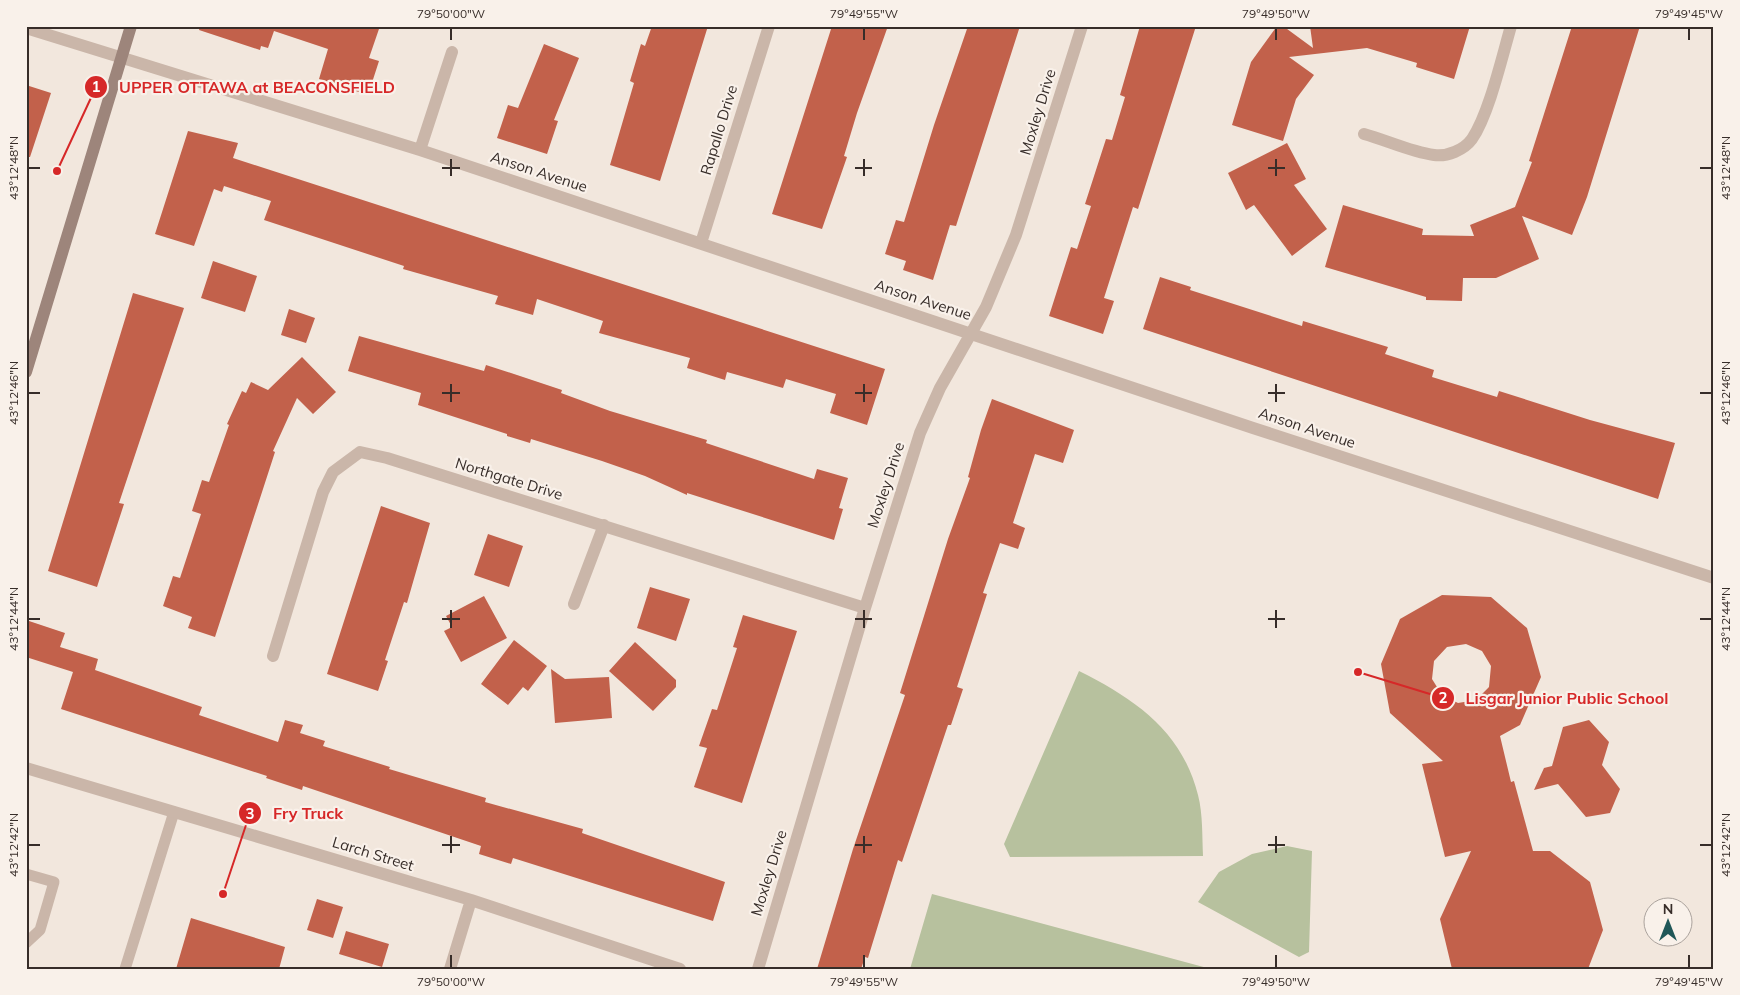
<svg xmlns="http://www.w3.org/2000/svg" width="1740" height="995" viewBox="0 0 1740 995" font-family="Mulish,sans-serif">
	<rect width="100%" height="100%" fill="#f2e7dd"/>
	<path fill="#b7c19e" d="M 1079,671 C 1135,699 1182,731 1198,795 C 1203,814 1202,837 1203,856 L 1010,857 L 1004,844 Z
		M 1287,846 L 1312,851 L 1309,952 L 1299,957 L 1198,902 L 1219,872 L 1252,854 Z
		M 932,894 L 1211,969 L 910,969 Z"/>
	<path fill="#c2614b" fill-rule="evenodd" d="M 200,26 L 380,26 L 369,58 L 379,61 L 368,95 L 319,79 L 328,49 L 274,31 L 268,48 L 261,46 L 260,50 L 199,30 Z
		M 652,26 L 708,26 L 660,181 L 610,165 L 634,83 L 630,81 L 641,44 L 645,46 Z
		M 832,26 L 888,26 L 857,113 L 844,156 L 847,157 L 822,229 L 772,214 Z
		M 968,26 L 1020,26 L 956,226 L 950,225 L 933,280 L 903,270 L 906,261 L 885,254 L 896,220 L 904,222 L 934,125 Z
		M 1140,26 L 1196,26 L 1138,209 L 1133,207 L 1104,298 L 1114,301 L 1103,334 L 1049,316 L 1071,247 L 1077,249 L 1091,206 L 1085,204 L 1106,139 L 1112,140 L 1125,97 L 1120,95 Z
		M 1277,26 L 1283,26 L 1313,48 L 1310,26 L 1470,26 L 1454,79 L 1416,67 L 1417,63 L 1367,48 L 1289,57 L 1314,75 L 1296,99 L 1283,141 L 1232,125 L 1251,62 Z
		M 1572,26 L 1640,26 L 1587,197 L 1572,235 L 1522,216 L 1539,259 L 1496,278 L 1463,278 L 1462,301 L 1426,300 L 1426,297 L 1325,267 L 1343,205 L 1423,229 L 1422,235 L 1474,236 L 1470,225 L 1515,207 L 1532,162 L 1529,161 Z
		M 544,44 L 579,58 L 554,120 L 558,121 L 547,154 L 497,138 L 508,105 L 518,108 Z
		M 26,85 L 51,93 L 30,157 L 26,157 Z
		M 188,131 L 238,143 L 233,158 L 885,369 L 867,425 L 830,413 L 836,394 L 786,379 L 783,388 L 727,372 L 725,380 L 687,368 L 690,358 L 599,333 L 603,321 L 537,299 L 533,315 L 495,304 L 498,296 L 403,269 L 404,266 L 264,220 L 271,201 L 224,186 L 222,192 L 214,189 L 194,246 L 155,234 Z
		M 1287,143 L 1306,179 L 1294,185 L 1327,229 L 1292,256 L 1254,205 L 1246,210 L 1228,173 Z
		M 213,261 L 257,276 L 245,312 L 201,298 Z
		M 1160,277 L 1191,287 L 1190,290 L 1302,326 L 1303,321 L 1388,347 L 1385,354 L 1434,370 L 1432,377 L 1497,397 L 1499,391 L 1590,420 L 1675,443 L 1658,499 L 1143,329 Z
		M 133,293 L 184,308 L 119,503 L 124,504 L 97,587 L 48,571 Z
		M 289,309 L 315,318 L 306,343 L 281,335 Z
		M 359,336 L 484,371 L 486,365 L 517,375 L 562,390 L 561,393 L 610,411 L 707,440 L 706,443 L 814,479 L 817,469 L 848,478 L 839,508 L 843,509 L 834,540 L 687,493 L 687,495 L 645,476 L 602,461 L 531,439 L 530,443 L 507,436 L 507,434 L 418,405 L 421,393 L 348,371 Z
		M 302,357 L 336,392 L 313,414 L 297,398 L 273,451 L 275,452 L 215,637 L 188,628 L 192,617 L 163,606 L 173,576 L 180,578 L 201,514 L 192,511 L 202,480 L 209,482 L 229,425 L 227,424 L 242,391 L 246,393 L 251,382 L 268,390 Z
		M 992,399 L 1074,430 L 1063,463 L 1035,454 L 1013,523 L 1025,528 L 1018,549 L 1000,543 L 983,593 L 987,594 L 957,687 L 963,689 L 951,725 L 948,725 L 902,862 L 898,860 L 868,958 L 865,957 L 861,969 L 817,969 L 853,849 L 905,695 L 900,693 L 948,539 L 970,478 L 968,477 L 981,430 Z
		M 381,506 L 430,523 L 407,603 L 404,602 L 385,660 L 388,661 L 378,691 L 327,674 Z
		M 488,534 L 523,546 L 509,587 L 474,575 Z
		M 650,587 L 690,599 L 676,641 L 637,628 Z
		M 1442,595 L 1491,597 L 1527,628 L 1541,677 L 1520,725 L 1500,736 L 1511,782 L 1514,781 L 1533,851 L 1550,851 L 1590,882 L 1603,930 L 1588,969 L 1452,969 L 1440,919 L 1471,851 L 1445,857 L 1422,764 L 1443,761 L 1390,713 L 1381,664 L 1400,619 ZM 1466,644 L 1482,651 L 1491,666 L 1489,687 L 1476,700 L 1458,703 L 1442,695 L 1432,679 L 1434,661 L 1447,647 Z
		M 484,596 L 507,638 L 461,662 L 444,631 L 452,627 L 446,616 Z
		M 743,615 L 797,631 L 742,803 L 694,787 L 707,748 L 699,746 L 712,709 L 717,710 L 737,648 L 733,647 Z
		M 26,620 L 65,633 L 60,647 L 98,659 L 95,670 L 202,707 L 199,715 L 278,742 L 285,720 L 303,725 L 300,733 L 325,741 L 323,746 L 390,767 L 389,769 L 486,798 L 485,802 L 583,829 L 582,833 L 725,882 L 713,921 L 513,858 L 511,864 L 479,854 L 481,846 L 303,786 L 302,790 L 266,778 L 267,776 L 61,709 L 73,672 L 26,657 Z
		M 514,640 L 547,666 L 528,691 L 523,687 L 508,705 L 481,684 Z
		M 635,642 L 676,680 L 676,687 L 653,711 L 609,671 Z
		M 551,669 L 565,679 L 609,677 L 612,718 L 555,723 Z
		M 1589,720 L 1609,742 L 1602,765 L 1620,789 L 1610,813 L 1586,817 L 1558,784 L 1534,790 L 1544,768 L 1552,766 L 1563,727 Z
		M 317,899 L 343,907 L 333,938 L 307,930 Z
		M 191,918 L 285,947 L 279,969 L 176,969 Z
		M 346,931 L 389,944 L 382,967 L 339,954 Z"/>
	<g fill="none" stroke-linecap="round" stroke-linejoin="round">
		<path stroke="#cab6a9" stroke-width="11" d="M 26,874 L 54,882 L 40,930 L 26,943
			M 125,969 L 174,812"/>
		<path stroke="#cab6a9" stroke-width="12" d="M 26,28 L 420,150 L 1253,428 L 1714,578
			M 1364,134 C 1386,140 1411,152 1434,155 C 1447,157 1464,150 1472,139 C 1489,114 1502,57 1511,26
			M 420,150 L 452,52
			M 701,243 L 769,26
			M 574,604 L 604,525
			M 273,656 L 323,492 L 333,472 L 360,452 L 387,458 L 865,608
			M 26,768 L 471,900 L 680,969
			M 450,969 L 471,900
			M 758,969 L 865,608 L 920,433 L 940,388 L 986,307 L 1016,235 L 1082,26"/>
		<path stroke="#9d857b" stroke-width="12" d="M 26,372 L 131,26"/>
	</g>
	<path fill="none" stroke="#372d29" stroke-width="2" d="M 451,28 L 451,40M 864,28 L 864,40M 1276,28 L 1276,40M 1689,28 L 1689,40M 451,159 L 451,176M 864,159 L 864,176M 1276,159 L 1276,176M 28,168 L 40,168M 442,168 L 460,168M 855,168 L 872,168M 1268,168 L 1285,168M 1700,168 L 1712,168M 451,384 L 451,402M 864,384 L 864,402M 1276,384 L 1276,402M 28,393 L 40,393M 442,393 L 460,393M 855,393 L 872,393M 1268,393 L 1285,393M 1700,393 L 1712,393M 451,610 L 451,628M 864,610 L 864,628M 1276,610 L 1276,628M 28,619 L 40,619M 442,619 L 460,619M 855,619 L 872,619M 1268,619 L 1285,619M 1700,619 L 1712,619M 451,836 L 451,853M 864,836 L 864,853M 1276,836 L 1276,853M 28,845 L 40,845M 442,845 L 460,845M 855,845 L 872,845M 1268,845 L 1285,845M 1700,845 L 1712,845M 451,955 L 451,968M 864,955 L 864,968M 1276,955 L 1276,968M 1689,955 L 1689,968"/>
	<g text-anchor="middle" stroke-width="4.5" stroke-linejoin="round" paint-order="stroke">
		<g font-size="15" fill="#372d29" stroke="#f9f1ea">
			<text transform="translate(1038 112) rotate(-73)" y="5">Moxley Drive</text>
			<text transform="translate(719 130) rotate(-73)" y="5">Rapallo Drive</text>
			<text transform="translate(539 172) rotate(18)" y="5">Anson Avenue</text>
			<text transform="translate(923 300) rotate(18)" y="5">Anson Avenue</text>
			<text transform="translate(1307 428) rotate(18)" y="5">Anson Avenue</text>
			<text transform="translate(509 479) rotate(17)" y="5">Northgate Drive</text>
			<text transform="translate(886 485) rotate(-72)" y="5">Moxley Drive</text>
			<text transform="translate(373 854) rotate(17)" y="5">Larch Street</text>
			<text transform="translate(769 873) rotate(-73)" y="5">Moxley Drive</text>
		</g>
	</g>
	<path fill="none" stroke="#d62828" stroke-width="2" d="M57 171L96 87M1358 672L1443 698M223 894L250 813"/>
	<g fill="#d62828" stroke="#f9f1ea" stroke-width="2">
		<circle cx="57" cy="171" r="5"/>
		<circle cx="1358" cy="672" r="5"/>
		<circle cx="223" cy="894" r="5"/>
		<circle cx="96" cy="87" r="12"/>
		<circle cx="1443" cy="698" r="12"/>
		<circle cx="250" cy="813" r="12"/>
	</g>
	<g font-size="15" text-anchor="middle" font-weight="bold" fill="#fff">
		<text x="96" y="92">1</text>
		<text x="1443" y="703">2</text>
		<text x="250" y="819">3</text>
	</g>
	<g font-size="16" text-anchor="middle" font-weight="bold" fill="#d62828" stroke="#f9f1ea" stroke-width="4.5" stroke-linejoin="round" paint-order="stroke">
		<text x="257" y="93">UPPER OTTAWA at BEACONSFIELD</text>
		<text x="1567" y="704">Lisgar Junior Public School</text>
		<text x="308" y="819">Fry Truck</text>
	</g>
	<rect width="1740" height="995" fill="none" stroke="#f9f1ea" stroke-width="55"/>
	<g transform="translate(1668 922)"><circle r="24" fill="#f9f1ea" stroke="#aba39d"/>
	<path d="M0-4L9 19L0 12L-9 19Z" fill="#205758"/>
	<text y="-8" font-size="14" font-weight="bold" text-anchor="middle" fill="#372d29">N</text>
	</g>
	<rect x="28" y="28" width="1684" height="940" fill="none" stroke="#372d29" stroke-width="2"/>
	<g font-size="12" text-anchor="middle" fill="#372d29">
		<text x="451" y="18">79°50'00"W</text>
		<text x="864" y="18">79°49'55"W</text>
		<text x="1276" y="18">79°49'50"W</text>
		<text x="1689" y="18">79°49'45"W</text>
		<text transform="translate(14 168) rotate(-90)" y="4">43°12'48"N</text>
		<text transform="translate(1726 168) rotate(-90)" y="4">43°12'48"N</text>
		<text transform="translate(14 393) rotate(-90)" y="4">43°12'46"N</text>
		<text transform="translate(1726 393) rotate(-90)" y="4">43°12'46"N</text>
		<text transform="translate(14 619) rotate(-90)" y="4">43°12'44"N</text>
		<text transform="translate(1726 619) rotate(-90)" y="4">43°12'44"N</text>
		<text transform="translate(14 845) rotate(-90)" y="4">43°12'42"N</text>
		<text transform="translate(1726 845) rotate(-90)" y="4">43°12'42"N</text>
		<text x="451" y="986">79°50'00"W</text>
		<text x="864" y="986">79°49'55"W</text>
		<text x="1276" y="986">79°49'50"W</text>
		<text x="1689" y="986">79°49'45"W</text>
	</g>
</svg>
